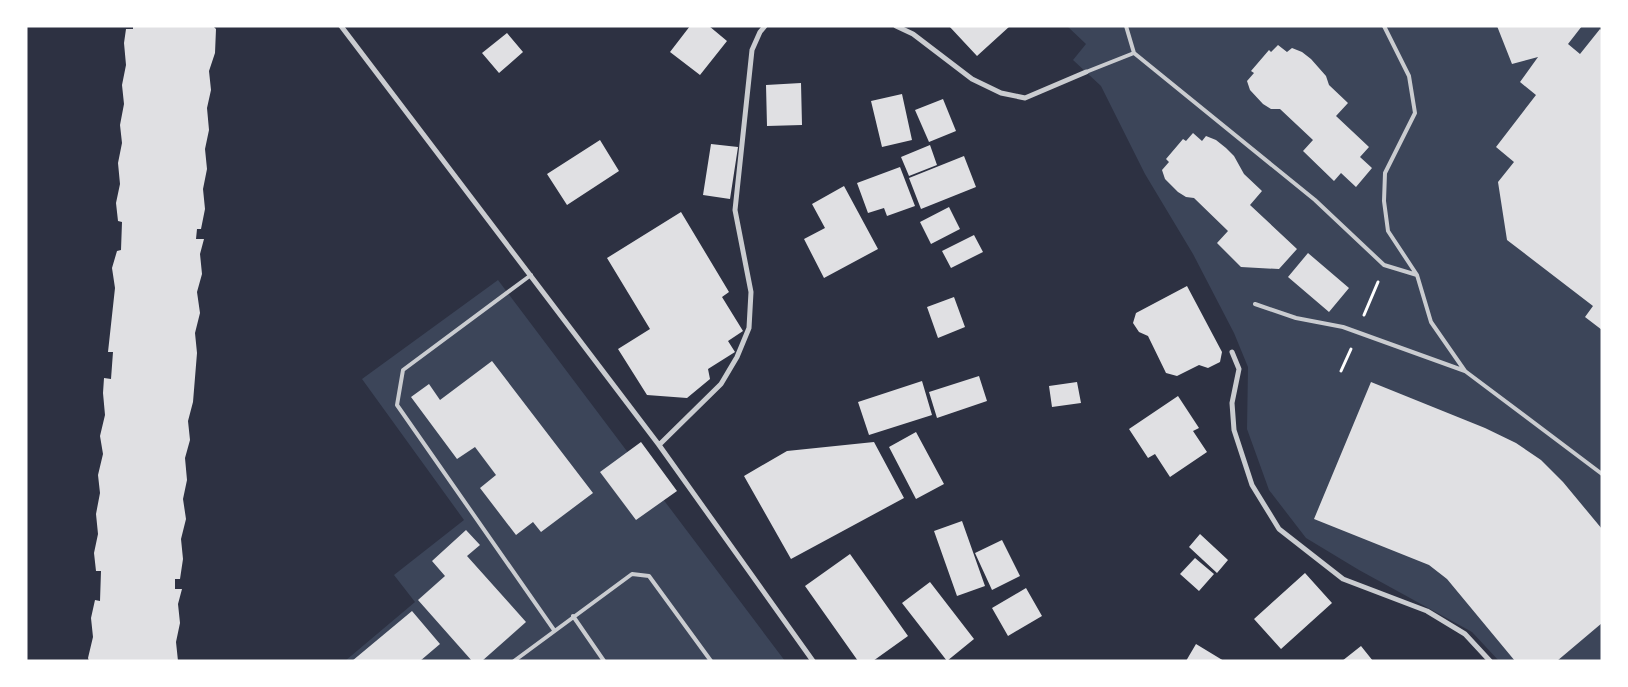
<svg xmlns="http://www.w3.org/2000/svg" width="1628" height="687" viewBox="0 0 1628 687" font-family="'Work Sans',sans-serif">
	<rect width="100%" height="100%" fill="#2d3142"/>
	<path fill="#3c4559" d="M 1067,26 L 1602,26 L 1602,661 L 1499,661 L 1472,632 L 1359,570 L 1306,538 L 1269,490 L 1247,429 L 1248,367 L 1234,333 L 1193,254 L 1145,174 L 1101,86 L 1073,60 L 1086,44 Z
		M 498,280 L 785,661 L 345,661 L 415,602 L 394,575 L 464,520 L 362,379 Z"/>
	<path fill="#e0e0e3" d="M 133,26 L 213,26 L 216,29 L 215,53 L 209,71 L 211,90 L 207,108 L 209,130 L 205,149 L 207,169 L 203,189 L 205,209 L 201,229 L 197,229 L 196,239 L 204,239 L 200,254 L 202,274 L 197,292 L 200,313 L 195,333 L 197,353 L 193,402 L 188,421 L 190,440 L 185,458 L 187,480 L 183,499 L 186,519 L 181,539 L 183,559 L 180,579 L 175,579 L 175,589 L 182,589 L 178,604 L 180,623 L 176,642 L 178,661 L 89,661 L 88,658 L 93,637 L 91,618 L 95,600 L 100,601 L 101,571 L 96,571 L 94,553 L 98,534 L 96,514 L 100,493 L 98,475 L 103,454 L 100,436 L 105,415 L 103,393 L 104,378 L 111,379 L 113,352 L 108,352 L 115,288 L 112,268 L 117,251 L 121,250 L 122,222 L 118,221 L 116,203 L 120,184 L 118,163 L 122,143 L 120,125 L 124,104 L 122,85 L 126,65 L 124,43 L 126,29 L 133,29 Z
		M 690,26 L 709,26 L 727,41 L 700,75 L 670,52 Z
		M 949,26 L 1010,26 L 977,56 Z
		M 1497,26 L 1582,26 L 1568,44 L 1580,54 L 1600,29 L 1602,31 L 1602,330 L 1585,317 L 1593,306 L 1507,240 L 1498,182 L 1514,162 L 1496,147 L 1536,95 L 1520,82 L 1538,57 L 1512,64 Z
		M 507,33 L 523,52 L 499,73 L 482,53 Z
		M 1278,45 L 1287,52 L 1292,48 L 1302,52 L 1311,59 L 1326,76 L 1329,85 L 1348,103 L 1336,116 L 1369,147 L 1360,157 L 1372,168 L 1356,187 L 1341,173 L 1334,181 L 1303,151 L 1313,140 L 1280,109 L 1271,109 L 1263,104 L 1250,90 L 1247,81 L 1254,73 L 1251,71 L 1269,50 L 1271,52 Z
		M 801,83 L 802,125 L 767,126 L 766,85 Z
		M 902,94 L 912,140 L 882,147 L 871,101 Z
		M 943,99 L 956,131 L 929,142 L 915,110 Z
		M 1193,133 L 1202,141 L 1206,136 L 1216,140 L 1226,148 L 1234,156 L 1244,174 L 1262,191 L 1250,205 L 1297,249 L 1279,269 L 1241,267 L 1217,243 L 1228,231 L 1194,198 L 1186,197 L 1178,192 L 1165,179 L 1162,170 L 1169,162 L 1166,159 L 1183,139 L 1186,141 Z
		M 600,140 L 619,171 L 567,205 L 547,174 Z
		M 711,144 L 738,147 L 730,199 L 703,195 Z
		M 930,145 L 937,165 L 909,176 L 901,157 Z
		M 964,156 L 976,187 L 921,209 L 909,178 Z
		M 900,167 L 915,206 L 887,216 L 884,208 L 868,213 L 857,183 Z
		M 844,186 L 878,249 L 824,278 L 804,239 L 825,228 L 812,204 Z
		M 949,207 L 960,229 L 931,244 L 920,222 Z
		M 681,212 L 729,292 L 722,297 L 743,331 L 728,341 L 735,352 L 708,369 L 710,379 L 687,398 L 647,395 L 618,349 L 650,329 L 607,258 Z
		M 974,235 L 983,252 L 951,268 L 942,251 Z
		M 1308,253 L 1349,288 L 1329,312 L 1288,277 Z
		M 1187,286 L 1222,352 L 1220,362 L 1208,368 L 1199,365 L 1177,376 L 1166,373 L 1148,336 L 1139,332 L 1133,323 L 1136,313 Z
		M 954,297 L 965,327 L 938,338 L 927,307 Z
		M 492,361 L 593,493 L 541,532 L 533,522 L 516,535 L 480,488 L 496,475 L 475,447 L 457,459 L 411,397 L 429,384 L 440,400 Z
		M 979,376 L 987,401 L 937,418 L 929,392 Z
		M 922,381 L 932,415 L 869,435 L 858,402 Z
		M 1077,382 L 1081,403 L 1052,407 L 1049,386 Z
		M 1371,382 L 1485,428 L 1516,443 L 1541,460 L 1563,482 L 1602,529 L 1602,623 L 1557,661 L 1515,661 L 1447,579 L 1429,565 L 1314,519 Z
		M 1178,396 L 1199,428 L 1193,431 L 1207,452 L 1170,477 L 1155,454 L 1148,458 L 1129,429 Z
		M 916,432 L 944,484 L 916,499 L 889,447 Z
		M 641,442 L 677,491 L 636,520 L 600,472 Z
		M 874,442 L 904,498 L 791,559 L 744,476 L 787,451 Z
		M 962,521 L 985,586 L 957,596 L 934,531 Z
		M 466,530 L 480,545 L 467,556 L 526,622 L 482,661 L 472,661 L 418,600 L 445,576 L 432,561 Z
		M 1200,534 L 1228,560 L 1217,573 L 1189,547 Z
		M 1002,540 L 1020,576 L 992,590 L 975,553 Z
		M 850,554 L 908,636 L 873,661 L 858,661 L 805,586 Z
		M 1195,558 L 1214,574 L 1199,591 L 1180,574 Z
		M 1305,573 L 1332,603 L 1281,649 L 1254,619 Z
		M 930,582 L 974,639 L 947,661 L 902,603 Z
		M 1026,588 L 1042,616 L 1008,636 L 992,608 Z
		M 412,611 L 440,644 L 420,661 L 352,661 Z
		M 1196,644 L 1224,661 L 1186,661 Z
		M 1361,646 L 1373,661 L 1342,661 Z"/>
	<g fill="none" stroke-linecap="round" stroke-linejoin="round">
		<path stroke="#fff" stroke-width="3" d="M 1364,315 L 1378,282
			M 1341,371 L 1351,349"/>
		<path stroke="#caccd0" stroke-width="4" d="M 1126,26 L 1134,53 L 1315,200 L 1384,265 L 1417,275
			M 1384,26 L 1409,76 L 1415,113 L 1385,173 L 1384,201 L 1388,231 L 1417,275 L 1431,322 L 1465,371
			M 1086,72 L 1134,53
			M 531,275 L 403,370 L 397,405 L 554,630
			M 1255,304 L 1296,318 L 1343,327 L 1465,371 L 1602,474
			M 573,616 L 604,661
			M 514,661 L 632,574 L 649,576 L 711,661"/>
		<path stroke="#caccd0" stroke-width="5" d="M 341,26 L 659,445 L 813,661
			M 896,26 L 913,34 L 972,79 L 1001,93 L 1025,98 L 1086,72
			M 1232,352 L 1239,369 L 1232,403 L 1234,430 L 1252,485 L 1279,529 L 1343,579 L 1427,611 L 1465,634 L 1490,661
			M 659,445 L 721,384 L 737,357 L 749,328 L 751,292 L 735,210 L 752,50 L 760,32 L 765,26"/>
	</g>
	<rect width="1628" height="687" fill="none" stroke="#ffffff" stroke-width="55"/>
</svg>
